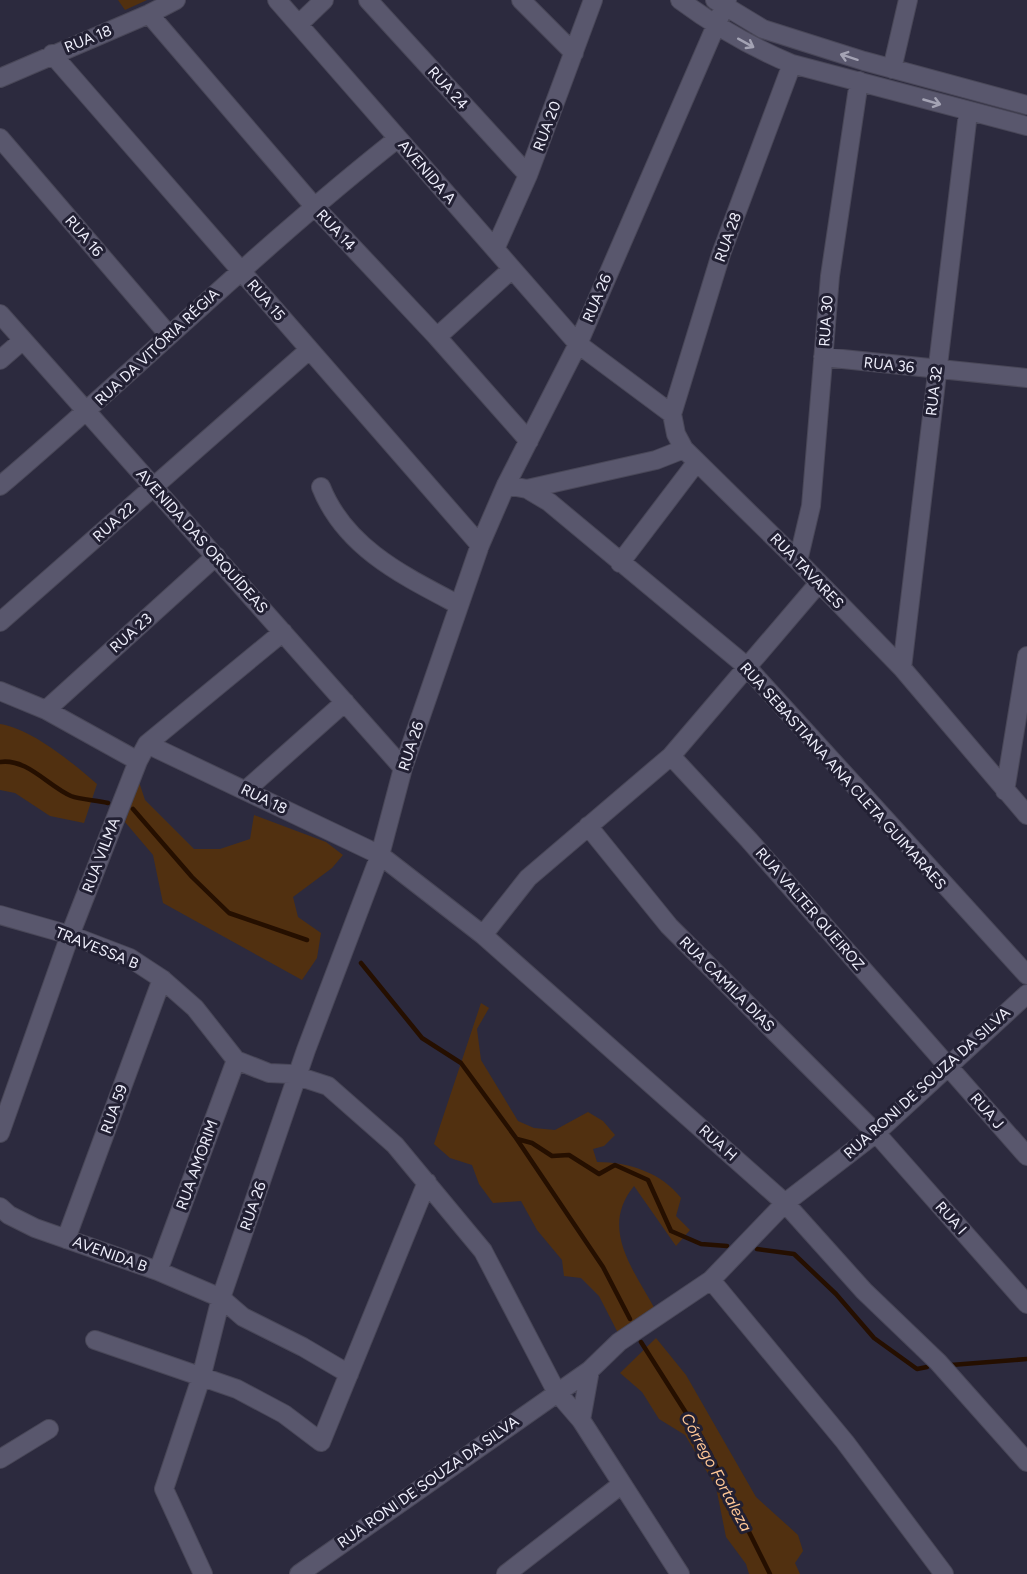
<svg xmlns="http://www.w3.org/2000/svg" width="1027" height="1574" viewBox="0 0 1027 1574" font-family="Figtree,sans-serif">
	<rect width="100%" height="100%" fill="#2c2a3e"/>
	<path fill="#513010" d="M 118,0 L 147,0 L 125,10 Z
		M 0,724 C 32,729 73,763 97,784 L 84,823 L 50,816 L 15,793 L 0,790 Z
		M 139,782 L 145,800 L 194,849 L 220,849 L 250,839 L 254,815 L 326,842 L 343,855 L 332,868 L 293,897 L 298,917 L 321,933 L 317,958 L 302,980 L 163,903 L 153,855 L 125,822 Z
		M 481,1003 L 489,1008 L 477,1029 L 481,1060 L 518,1121 L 534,1128 L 555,1130 L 588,1112 L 603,1121 L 615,1135 L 604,1146 L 593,1149 L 597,1162 C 629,1162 662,1173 681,1198 L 676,1216 L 690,1230 L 676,1246 L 634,1186 C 599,1229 634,1270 656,1311 L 618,1333 L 599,1296 L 581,1278 L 564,1276 L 562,1260 L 537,1230 L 521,1201 L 493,1203 L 479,1184 L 472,1165 L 450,1158 L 434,1144 Z
		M 656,1338 L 686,1375 L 756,1497 L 798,1535 L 803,1551 L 795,1563 L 800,1574 L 749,1574 L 746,1564 L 726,1537 L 716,1487 L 685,1435 L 659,1419 L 642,1392 L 620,1373 Z"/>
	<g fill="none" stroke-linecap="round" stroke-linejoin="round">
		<path stroke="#250f00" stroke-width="4.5" d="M 0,762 C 27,758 48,786 71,796 C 81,800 97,800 108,803
			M 133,809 L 192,877 L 229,913 L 307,940
			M 361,963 L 422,1038 L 461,1063 L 516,1138 L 603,1267 L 630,1319
			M 517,1139 L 532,1143 L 552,1156 L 569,1155 L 599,1174 L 615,1165 L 648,1180 L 671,1231 L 701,1244 L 727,1246
			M 757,1249 L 794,1254 L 836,1294 L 874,1338 L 917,1369 L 927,1367
			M 641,1342 L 702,1438 L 770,1574
			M 951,1365 L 1027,1359"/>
		<defs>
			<path id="minor" d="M 277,0 L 578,344 L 672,414 L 676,434 L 684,449 L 798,561 L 902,668 L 1027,815
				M 368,0 L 528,175
				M 521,0 L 574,53
				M 680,0 C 715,26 751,47 792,64 L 1027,126
				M 715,0 L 763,29 L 864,61 L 1027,105
				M 149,14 L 313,205 L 437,337 L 529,441
				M 299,24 L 324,0
				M 52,54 L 480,545
				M 892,69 L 908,0
				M 0,78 L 149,14 L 176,0
				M 0,138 L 168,334
				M 495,249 L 528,175 L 593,0
				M 0,314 L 403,768
				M 437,337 L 512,269
				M 823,357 L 1027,378
				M 0,360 L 23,340
				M 672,414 L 721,254 L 792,64
				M 506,485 L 527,489 L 549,502 L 746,666 L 1027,975
				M 0,486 C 134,372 259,248 397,139
				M 321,487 C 345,548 404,576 459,605
				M 527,489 L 656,460 L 684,449
				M 798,561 L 811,506 L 830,276 L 859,81
				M 620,563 L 696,463
				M 0,622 L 309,350
				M 902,668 L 968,113
				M 0,691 L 46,710 L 138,761
				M 46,710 L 216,556
				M 147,744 L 380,855 L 483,935 L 785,1203 L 864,1291 L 938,1362 L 1027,1462
				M 671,756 L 749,840 L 1027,1156
				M 246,790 L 345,702
				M 1005,791 L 1027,656
				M 588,826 L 669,926 L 876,1133 L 1027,1304
				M 0,915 L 70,935 L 130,958 L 162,979 L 195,1008 L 236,1060 L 269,1073 L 291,1074 L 328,1086 L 395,1145 L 483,1251 L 556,1391 L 581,1420 L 680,1574
				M 483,935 L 528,878 L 671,756 L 818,584
				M 0,1133 L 70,935 L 138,761 L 147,744 L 283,632
				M 0,1207 L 9,1215 L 35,1228 L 158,1271 L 221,1298 L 243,1317 L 303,1347 L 349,1374
				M 66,1239 L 162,979
				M 158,1271 L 236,1060
				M 711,1280 L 845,1442 L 944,1574
				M 95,1340 L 237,1389 L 284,1414 L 321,1442 L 427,1182
				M 581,1420 L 590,1370 L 619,1342 L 711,1280 L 785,1203 L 876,1133 L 1027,994
				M 0,1459 L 49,1429
				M 203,1574 L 164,1489 L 201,1378 L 221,1298 L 306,1050 L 380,855 L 403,768 L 480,545 L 506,485 L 578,344 L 727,0
				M 299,1574 L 590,1370
				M 506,1574 L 622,1484"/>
		</defs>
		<use href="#minor" stroke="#494758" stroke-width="20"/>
		<use href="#minor" stroke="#59576d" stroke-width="18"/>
	</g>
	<defs><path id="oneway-shaft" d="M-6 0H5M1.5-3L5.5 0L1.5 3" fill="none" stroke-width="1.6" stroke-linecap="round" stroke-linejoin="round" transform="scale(1.5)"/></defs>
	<g stroke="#a4a3b4">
		<use href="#oneway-shaft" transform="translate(746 43) rotate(29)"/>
		<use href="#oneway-shaft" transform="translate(849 57) rotate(-162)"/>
		<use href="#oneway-shaft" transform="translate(932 102) rotate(16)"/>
	</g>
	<g text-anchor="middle" stroke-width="6" stroke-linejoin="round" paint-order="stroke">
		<g font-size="15" fill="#efeffc" stroke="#222033">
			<text transform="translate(88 39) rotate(-22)" y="5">RUA 18</text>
			<text transform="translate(448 88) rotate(48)" y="5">RUA 24</text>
			<text transform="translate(547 126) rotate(-69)" y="5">RUA 20</text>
			<text transform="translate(427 172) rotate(49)" y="5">AVENIDA A</text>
			<text transform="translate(336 230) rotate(47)" y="5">RUA 14</text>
			<text transform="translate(84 236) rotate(49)" y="5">RUA 16</text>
			<text transform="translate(728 237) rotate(-70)" y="5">RUA 28</text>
			<text transform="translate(597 298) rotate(-67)" y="5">RUA 26</text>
			<text transform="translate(266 300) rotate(49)" y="5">RUA 15</text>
			<text transform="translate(826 321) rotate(-86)" y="5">RUA 30</text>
			<text transform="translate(157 347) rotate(-43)" y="5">RUA DA VITÓRIA RÉGIA</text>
			<text transform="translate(889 365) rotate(6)" y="5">RUA 36</text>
			<text transform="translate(934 391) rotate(-83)" y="5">RUA 32</text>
			<text transform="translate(114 522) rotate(-42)" y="5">RUA 22</text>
			<text transform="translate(202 541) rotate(48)" y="5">AVENIDA DAS ORQUÍDEAS</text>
			<text transform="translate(807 571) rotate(46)" y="5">RUA TAVARES</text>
			<text transform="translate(131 633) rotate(-42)" y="5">RUA 23</text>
			<text transform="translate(411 746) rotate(-72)" y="5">RUA 26</text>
			<text transform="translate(843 776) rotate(48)" y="5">RUA SEBASTIANA ANA CLETA GUIMARAES</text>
			<text transform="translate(264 799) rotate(26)" y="5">RUA 18</text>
			<text transform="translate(101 855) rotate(-69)" y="5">RUA VILMA</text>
			<text transform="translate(810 909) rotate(49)" y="5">RUA VALTER QUEIROZ</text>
			<text transform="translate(97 948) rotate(22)" y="5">TRAVESSA B</text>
			<text transform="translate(727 984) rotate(45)" y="5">RUA CAMILA DIAS</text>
			<text transform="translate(927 1083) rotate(-42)" y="5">RUA RONI DE SOUZA DA SILVA</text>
			<text transform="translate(114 1109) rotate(-70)" y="5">RUA 59</text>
			<text transform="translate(987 1111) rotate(49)" y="5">RUA J</text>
			<text transform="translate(718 1143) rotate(42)" y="5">RUA H</text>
			<text transform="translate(197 1165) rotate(-70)" y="5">RUA AMORIM</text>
			<text transform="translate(253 1206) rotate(-71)" y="5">RUA 26</text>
			<text transform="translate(951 1218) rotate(48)" y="5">RUA I</text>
			<text transform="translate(110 1254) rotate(20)" y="5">AVENIDA B</text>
			<text transform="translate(428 1482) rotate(-35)" y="5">RUA RONI DE SOUZA DA SILVA</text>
		</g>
		<g font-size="16" font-style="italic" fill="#fec695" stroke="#222033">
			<text transform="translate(717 1472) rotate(62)" y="6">Córrego Fortaleza</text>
		</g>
	</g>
</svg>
